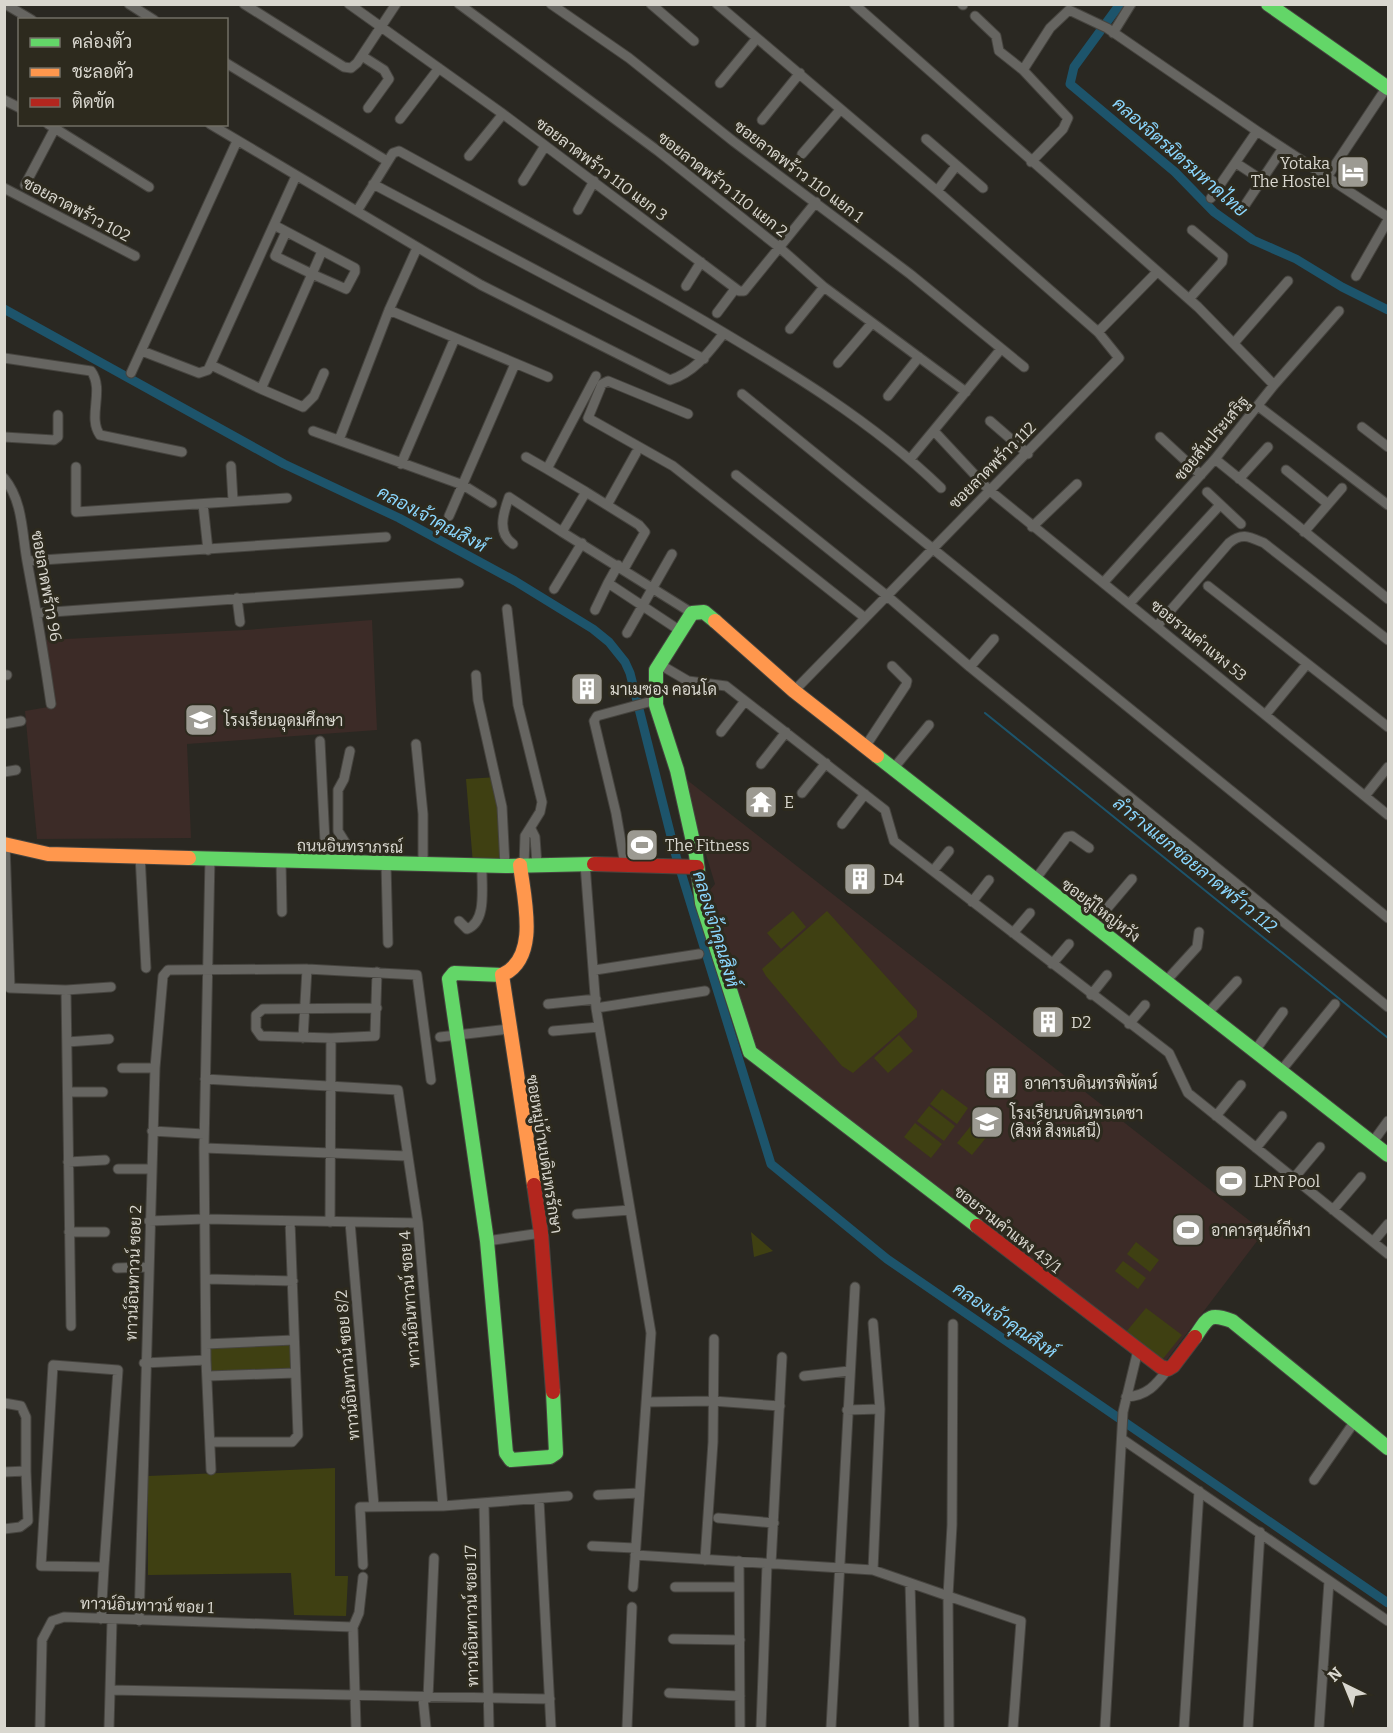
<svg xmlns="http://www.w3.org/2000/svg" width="1393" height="1733" viewBox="0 0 1393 1733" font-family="Bitter,Sarabun,serif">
	<rect width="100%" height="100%" fill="#2a2822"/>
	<path fill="#3c2b27" d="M 372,620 L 377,730 L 187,744 L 191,838 L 37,839 L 25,711 L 54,706 L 46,640 L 245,630 Z
		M 682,776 L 1264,1232 L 1165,1362 L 756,1051 L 705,896 L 715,884 Z"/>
	<path fill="#3f4012" d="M 498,777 L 505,866 L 473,864 L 466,779 Z
		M 793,911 L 806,927 L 781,949 L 767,933 Z
		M 827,911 L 917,1011 L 917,1017 L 853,1073 L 842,1066 L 766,976 L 762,969 Z
		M 899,1035 L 913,1051 L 888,1073 L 874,1058 Z
		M 942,1089 L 968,1108 L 957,1124 L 930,1104 Z
		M 929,1106 L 955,1126 L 944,1141 L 917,1121 Z
		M 978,1117 L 993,1129 L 972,1155 L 957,1143 Z
		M 915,1123 L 942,1144 L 931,1158 L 904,1137 Z
		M 751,1232 L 773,1251 L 754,1257 Z
		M 1136,1242 L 1159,1260 L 1150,1272 L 1127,1254 Z
		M 1123,1261 L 1146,1278 L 1138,1289 L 1115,1271 Z
		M 1146,1308 L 1182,1335 L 1162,1360 L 1126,1332 Z
		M 293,1343 L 294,1370 L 208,1372 L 207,1347 Z
		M 335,1468 L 335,1576 L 348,1576 L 346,1616 L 294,1615 L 291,1573 L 148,1575 L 148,1476 Z"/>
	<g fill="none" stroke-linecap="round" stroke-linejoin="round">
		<path stroke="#1d546b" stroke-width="2" d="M 985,713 L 1388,1038"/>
		<path stroke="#1d546b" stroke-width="9" d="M 1120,4 L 1074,67 L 1070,84 L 1175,172 L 1214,212 L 1253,240 L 1296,259 L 1342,287 L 1388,310
			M 4,309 L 284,464 L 399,518 L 515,581 L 593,629 L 609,642 L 625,662 L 630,673 L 676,856 L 771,1164 L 887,1259 L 1388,1603"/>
		<defs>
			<path id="street" d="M 5,4 L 32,20
				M 129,4 L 154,20
				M 244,4 L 344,67 L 351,68 L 357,63 L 396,4
				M 349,4 L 503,114 L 739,291 L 744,291 L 816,202
				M 459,4 L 658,151 L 780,248 L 824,287 L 966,392
				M 551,4 L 629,58 L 733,141 L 910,274 L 1024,367
				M 651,4 L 694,41
				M 717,4 L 937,191 L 1098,332 L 1119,358 L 794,691
				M 854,4 L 1198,307 L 1274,385
				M 962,4 L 963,5
				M 975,16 L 996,36 L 999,51 L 1023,70
				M 1113,33 L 1131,4
				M 362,56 L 384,70 L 389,79 L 368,108
				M 226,63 L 387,161
				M 720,83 L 757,38
				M 4,100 L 20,108
				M 400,119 L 439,68
				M 762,120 L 800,73
				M 48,124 L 149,187
				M 210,124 L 481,285 L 670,380 C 695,372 709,352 724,333
				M 926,139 L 983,188
				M 802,154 L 840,110
				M 469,156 L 503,114
				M 1031,162 L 1063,129 L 1068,118 L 1023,70 L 1050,28 L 1069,10 L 1107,28 L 1257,131 L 1388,217
				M 1236,163 L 1262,180
				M 1327,177 L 1387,87
				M 523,181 L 545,146
				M 373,184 L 704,359
				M 25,185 L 55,128
				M 4,188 L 135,256
				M 937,191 L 956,166
				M 1211,198 L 1257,131
				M 1243,208 L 1283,148
				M 578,210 L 594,181
				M 357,211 L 393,153 L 399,151 C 501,207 604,262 704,321 C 787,370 872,421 941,488
				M 274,225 L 355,268 L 355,272 L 346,289 L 312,274 L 261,389 L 303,407 L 314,396 L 324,373
				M 286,232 L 275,256 L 312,274 L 322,251
				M 1356,276 L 1388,220
				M 686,286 L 701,262
				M 1189,299 L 1222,262 L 1223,256 L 1192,230
				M 389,310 L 548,377
				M 717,313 L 735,289
				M 790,329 L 824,287
				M 1098,332 L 1157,272
				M 1234,343 L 1288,281
				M 142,351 L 199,373 L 208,370 L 296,176
				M 4,358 L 91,371 C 105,390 87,417 100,435 L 182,452
				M 838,363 L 872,323
				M 211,365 L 261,389
				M 131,373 L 237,141
				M 596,376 L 547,469 L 586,492 L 562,532 L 692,613
				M 742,394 L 1388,918
				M 888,396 L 919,357
				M 1258,406 L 1388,505
				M 688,414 L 608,381 L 602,384 L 588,418 L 673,466 L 864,617
				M 990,421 L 1028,454
				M 1362,427 L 1388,447
				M 313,431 L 463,485 L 492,503
				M 934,431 L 989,490 L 1388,815
				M 4,437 L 54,440 L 58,437 L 58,415
				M 1160,437 L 1201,475
				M 339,440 L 389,310 L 417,248
				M 526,457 L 547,469
				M 911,458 L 1001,349
				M 1215,459 L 1388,599
				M 401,464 L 455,338
				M 231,466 L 233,501
				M 76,467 L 76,512 L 287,498
				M 1286,470 L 1328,504
				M 736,475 L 886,595 L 970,667 L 1388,1007
				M 4,478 C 23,501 22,533 27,561 C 36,609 44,656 51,704
				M 1239,479 L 1268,447
				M 586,492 L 639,525 L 645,532 L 624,569
				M 1207,492 L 1241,524
				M 203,504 L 208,550
				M 607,505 L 636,453
				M 449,516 L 515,364
				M 1032,527 L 1077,484
				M 1304,532 L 1342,488
				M 513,544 C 497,533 503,514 509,497 L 562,532
				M 27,561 L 386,537
				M 618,565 L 608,583 L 679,630
				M 1103,583 L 1215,459 L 1274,385 L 1339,311
				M 1208,586 L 1388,727
				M 554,589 L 582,543
				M 237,598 L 240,622
				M 1129,604 L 1220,505
				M 507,609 L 518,705 L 542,802 L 540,812 L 525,836 L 524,865
				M 595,610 L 608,583
				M 38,613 L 459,583
				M 1157,626 L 1229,543 C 1242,532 1250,537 1264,543 L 1388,640
				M 627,633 L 672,554
				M 659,664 L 688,681 L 726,686 L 885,810 L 894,841 L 1169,1053 L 1188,1093 L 1388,1254
				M 970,667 L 994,639
				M 4,675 L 7,675
				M 476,675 L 478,700 L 502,807 L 505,866
				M 1266,714 L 1307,664
				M 4,724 L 21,721
				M 721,732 L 745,701
				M 320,741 L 326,862
				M 416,744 L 423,814 L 423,864
				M 865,747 L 906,685 L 907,681 L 892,666
				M 761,764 L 786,732
				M 893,769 L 929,725
				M 4,772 L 16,770
				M 802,793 L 826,763
				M 1365,796 L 1388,767
				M 842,824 L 865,794
				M 531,829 L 535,837 L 537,865
				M 5,844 L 10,988 L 66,990 L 111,987
				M 140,855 L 146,968
				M 210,857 L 204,1148 L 206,1360 L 211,1470
				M 281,861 L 282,912
				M 349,862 L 348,847 L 338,831 L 338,790 L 344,779 L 350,751
				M 386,863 L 388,943
				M 585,864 L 596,1008 L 651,1333 L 633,1587
				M 625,865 L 616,813 L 594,721 L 597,716 L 656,700
				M 933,871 L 949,851
				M 1034,881 L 1067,837 L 1072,836 L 1089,848
				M 972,902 L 989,880
				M 459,921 L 467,929 C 488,921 481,885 482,865
				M 1093,925 L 1132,879
				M 1013,933 L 1030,913
				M 1052,964 L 1069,944
				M 595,970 L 699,954
				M 1166,981 L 1197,947 L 1199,932
				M 66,990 L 71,1326
				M 1091,995 L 1107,975
				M 548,1004 L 596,999
				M 596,1008 L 705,991
				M 1207,1014 L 1237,981
				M 1129,1024 L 1145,1005
				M 553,1031 L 599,1027
				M 440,1037 L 509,1029
				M 303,1038 L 307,969
				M 331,1038 L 261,1036 L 256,1029 L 256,1015 L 263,1009 L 377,1008
				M 67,1042 L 109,1039
				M 1254,1052 L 1283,1012
				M 122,1068 L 155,1068
				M 1280,1072 L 1335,1004
				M 205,1079 L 398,1090 L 418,1223 L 443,1506
				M 68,1092 L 103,1092
				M 1216,1116 L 1241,1085
				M 152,1131 L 204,1134
				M 1372,1143 L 1388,1121
				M 204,1148 L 407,1156
				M 1256,1148 L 1282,1116
				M 68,1162 L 105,1160
				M 118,1169 L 151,1169
				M 1294,1178 L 1320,1147
				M 1333,1210 L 1361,1177
				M 577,1214 L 630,1210
				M 149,1221 L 205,1219 L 418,1223
				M 330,1222 L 331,1038 L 375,1036 L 377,972
				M 350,1222 L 374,1506
				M 69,1232 L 105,1232
				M 487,1241 L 541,1233
				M 1373,1242 L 1388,1224
				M 117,1268 L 148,1267
				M 207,1279 L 293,1281
				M 873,1323 L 880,1409 L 873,1570
				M 953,1324 L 952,1525 L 948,1596 L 1021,1621 L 1013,1728
				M 206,1344 L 294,1340
				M 144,1363 L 206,1360
				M 53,1365 L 118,1370 L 104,1567 L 41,1566 Z
				M 208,1376 L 295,1373
				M 804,1376 L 849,1371
				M 1126,1397 C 1147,1396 1156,1385 1168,1369
				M 648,1402 L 713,1401 L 780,1406
				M 4,1403 L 21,1406 L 26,1417 L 26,1471 L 4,1472
				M 847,1410 L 880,1409
				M 1122,1439 L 1388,1621
				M 211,1442 L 292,1442 L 298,1435 L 290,1221
				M 1314,1480 L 1355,1421
				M 598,1495 L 639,1493
				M 539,1500 L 551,1728
				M 484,1504 L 489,1728
				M 718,1518 L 774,1523
				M 4,1529 L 20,1527 L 28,1521 L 26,1471
				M 592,1546 L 635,1548
				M 635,1555 L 873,1570 L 948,1596 L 949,1728
				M 705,1560 L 713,1442 L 714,1339
				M 739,1561 L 740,1728
				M 771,1564 L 782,1357
				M 363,1565 L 360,1507 L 443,1506 L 568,1496
				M 910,1583 L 914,1728
				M 675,1587 L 738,1587
				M 101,1619 L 104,1567
				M 139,1621 L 155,1068 L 163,976 L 168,970 L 307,969 L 417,975 L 431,1080
				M 673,1639 L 740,1640
				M 110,1690 L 550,1699
				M 669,1693 L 740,1696
				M 423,1698 L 426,1728
				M 428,1698 L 434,1558
				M 40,1728 L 42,1640 L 52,1621 L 64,1617 L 353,1627
				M 109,1728 L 112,1620
				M 356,1728 L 353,1627 L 359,1613 L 363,1577
				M 627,1728 L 632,1607
				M 761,1728 L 767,1564
				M 831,1728 L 855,1287
				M 1105,1728 L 1123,1412 L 1138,1350
				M 1184,1728 L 1199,1491
				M 1248,1728 L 1260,1532
				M 1319,1728 L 1329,1581"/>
			<path id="fast" d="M 1268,4 L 1388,88
				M 715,621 L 704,612 L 692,613 L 656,670 L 656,705 L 677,770 L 696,855 L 702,903 L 750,1052 L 977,1226
				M 877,756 L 1388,1155
				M 189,858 L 505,866 L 594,864
				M 502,975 L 454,973 L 449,979 L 487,1241 L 506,1453 L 511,1460 L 550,1457 L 556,1453 L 553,1392
				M 1195,1337 C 1208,1318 1208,1312 1232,1321 L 1388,1448"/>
			<path id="slow" d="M 715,621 L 794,691 L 877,756
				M 4,844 L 48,854 L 189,858
				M 520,865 C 524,899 540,958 502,975 L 534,1185"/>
			<path id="jam" d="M 594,864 L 697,867
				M 534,1185 L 541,1233 L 553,1392
				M 977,1226 L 1161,1367 L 1168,1369 L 1173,1366 L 1195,1337"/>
		</defs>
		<use href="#street" stroke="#46443f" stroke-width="11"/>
		<use href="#fast" stroke="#46443f" stroke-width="16"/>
		<use href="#slow" stroke="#46443f" stroke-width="16"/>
		<use href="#jam" stroke="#46443f" stroke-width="16"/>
		<use href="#street" stroke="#666561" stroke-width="9"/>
		<use href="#fast" stroke="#63d668" stroke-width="14"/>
		<use href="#slow" stroke="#ff974d" stroke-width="14"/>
		<use href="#jam" stroke="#b3261e" stroke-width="14"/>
	</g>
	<defs>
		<symbol id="hotel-square" viewBox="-11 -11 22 22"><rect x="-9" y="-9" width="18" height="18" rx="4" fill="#9c9a92" stroke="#2d2a1e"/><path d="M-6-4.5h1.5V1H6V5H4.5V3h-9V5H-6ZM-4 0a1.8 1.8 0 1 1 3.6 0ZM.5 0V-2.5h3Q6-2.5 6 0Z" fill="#fff"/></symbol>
		<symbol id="building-square" viewBox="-11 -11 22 22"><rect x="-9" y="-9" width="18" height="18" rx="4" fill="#9c9a92" stroke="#2d2a1e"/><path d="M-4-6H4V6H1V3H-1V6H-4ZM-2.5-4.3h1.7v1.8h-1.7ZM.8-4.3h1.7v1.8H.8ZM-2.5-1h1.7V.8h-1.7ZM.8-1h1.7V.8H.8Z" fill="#fff"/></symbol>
		<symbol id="school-square" viewBox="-11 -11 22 22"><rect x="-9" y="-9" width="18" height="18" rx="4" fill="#9c9a92" stroke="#2d2a1e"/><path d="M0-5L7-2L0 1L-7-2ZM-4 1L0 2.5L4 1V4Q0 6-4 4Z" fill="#fff"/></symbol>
		<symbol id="temple-square" viewBox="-11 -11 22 22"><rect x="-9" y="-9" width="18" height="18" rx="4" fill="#9c9a92" stroke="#2d2a1e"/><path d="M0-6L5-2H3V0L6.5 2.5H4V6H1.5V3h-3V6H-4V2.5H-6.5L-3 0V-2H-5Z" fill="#fff"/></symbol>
		<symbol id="stadium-square" viewBox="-11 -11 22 22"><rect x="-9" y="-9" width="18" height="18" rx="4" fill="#9c9a92" stroke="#2d2a1e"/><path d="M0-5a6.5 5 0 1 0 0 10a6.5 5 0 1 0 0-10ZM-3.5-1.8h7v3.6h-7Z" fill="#fff"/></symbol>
	</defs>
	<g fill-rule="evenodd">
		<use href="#hotel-square" x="1334" y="153" width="38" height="38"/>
		<use href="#building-square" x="568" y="670" width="38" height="38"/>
		<use href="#school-square" x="182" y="701" width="38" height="38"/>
		<use href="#temple-square" x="742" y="783" width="38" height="38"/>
		<use href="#stadium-square" x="623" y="826" width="38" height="38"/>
		<use href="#building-square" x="841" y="860" width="38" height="38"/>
		<use href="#building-square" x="1029" y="1003" width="38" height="38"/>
		<use href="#building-square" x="982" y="1064" width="38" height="38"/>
		<use href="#school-square" x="968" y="1103" width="38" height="38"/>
		<use href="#stadium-square" x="1212" y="1162" width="38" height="38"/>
		<use href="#stadium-square" x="1169" y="1211" width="38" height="38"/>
	</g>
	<g text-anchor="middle" stroke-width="6" stroke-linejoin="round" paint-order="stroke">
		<g font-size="16" fill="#d9d7cf" stroke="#2d2a1e" text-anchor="start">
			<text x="1330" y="169" text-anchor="end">Yotaka<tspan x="1330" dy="18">The Hostel</tspan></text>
			<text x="610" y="695">มาเมซอง คอนโด</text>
			<text x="224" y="726">โรงเรียนอุดมศึกษา</text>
			<text x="784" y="808">E</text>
			<text x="665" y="851">The Fitness</text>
			<text x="883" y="885">D4</text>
			<text x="1071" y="1028">D2</text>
			<text x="1024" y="1089">อาคารบดินทรพิพัตน์</text>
			<text x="1010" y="1119">โรงเรียนบดินทรเดชา<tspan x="1010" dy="18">(สิงห์ สิงหเสนี)</tspan></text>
			<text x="1254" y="1187">LPN Pool</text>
			<text x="1211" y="1236">อาคารศุนย์กีฬา</text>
		</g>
		<g font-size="16" fill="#d9d7cf" stroke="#2d2a1e">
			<text transform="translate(602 169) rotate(37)" y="6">ซอยลาดพร้าว 110 แยก 3</text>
			<text transform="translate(799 171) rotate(37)" y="6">ซอยลาดพร้าว 110 แยก 1</text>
			<text transform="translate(723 184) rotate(38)" y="6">ซอยลาดพร้าว 110 แยก 2</text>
			<text transform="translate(77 209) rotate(28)" y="6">ซอยลาดพร้าว 102</text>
			<text transform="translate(1211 438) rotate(-50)" y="6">ซอยสันประเสริฐ</text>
			<text transform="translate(992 465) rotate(-45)" y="6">ซอยลาดพร้าว 112</text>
			<text transform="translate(47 586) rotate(80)" y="6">ซอยลาดพร้าว 96</text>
			<text transform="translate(1199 640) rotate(39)" y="6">ซอยรามคำแหง 53</text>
			<text transform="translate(350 846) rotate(1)" y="6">ถนนอินทราภรณ์</text>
			<text transform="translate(1101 910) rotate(37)" y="6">ซอยผู้ใหญ่หวัง</text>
			<text transform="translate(545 1154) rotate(81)" y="6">ซอยหมู่บ้านบดินทรรักษา</text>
			<text transform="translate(1008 1229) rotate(38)" y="6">ซอยรามคำแหง 43/1</text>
			<text transform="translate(133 1273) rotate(-88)" y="6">ทาวน์อินทาวน์ ซอย 2</text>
			<text transform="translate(409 1299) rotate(-94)" y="6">ทาวน์อินทาวน์ ซอย 4</text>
			<text transform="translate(347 1365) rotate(-95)" y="6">ทาวน์อินทาวน์ ซอย 8/2</text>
			<text transform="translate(147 1605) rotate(2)" y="6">ทาวน์อินทาวน์ ซอย 1</text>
			<text transform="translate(471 1616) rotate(-91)" y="6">ทาวน์อินทาวน์ ซอย 17</text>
		</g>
		<g font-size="18" font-style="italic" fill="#8bd6fd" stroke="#2d2a1e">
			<text transform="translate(1180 157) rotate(41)" y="6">คลองจิตรมิตรมหาดไทย</text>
			<text transform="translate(432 519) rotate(28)" y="6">คลองเจ้าคุณสิงห์</text>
			<text transform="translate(1195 865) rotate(39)" y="6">ลำรางแยกซอยลาดพร้าว 112</text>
			<text transform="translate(716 929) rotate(73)" y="6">คลองเจ้าคุณสิงห์</text>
			<text transform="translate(1005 1320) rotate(34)" y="6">คลองเจ้าคุณสิงห์</text>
		</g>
	</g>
	<rect width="1393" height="1733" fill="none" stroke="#d9d7cf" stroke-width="12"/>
	<rect x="18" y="18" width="210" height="108" fill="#2d2a1e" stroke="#726f65" stroke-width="1.5"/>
	<rect x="30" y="38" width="30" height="9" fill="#63d668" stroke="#726f65" stroke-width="1.5"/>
	<text x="72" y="48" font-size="18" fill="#d9d7cf">คล่องตัว</text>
	<rect x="30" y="68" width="30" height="9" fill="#ff974d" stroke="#726f65" stroke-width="1.5"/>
	<text x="72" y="78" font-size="18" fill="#d9d7cf">ชะลอตัว</text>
	<rect x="30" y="98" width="30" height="9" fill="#b3261e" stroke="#726f65" stroke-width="1.5"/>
	<text x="72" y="108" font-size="18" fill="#d9d7cf">ติดขัด</text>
	<g transform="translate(1345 1685) rotate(317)" stroke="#2d2a1e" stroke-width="4.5" paint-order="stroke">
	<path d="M0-4.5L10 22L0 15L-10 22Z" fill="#d9d7cf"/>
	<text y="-9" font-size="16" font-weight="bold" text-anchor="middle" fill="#d9d7cf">N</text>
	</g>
</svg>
